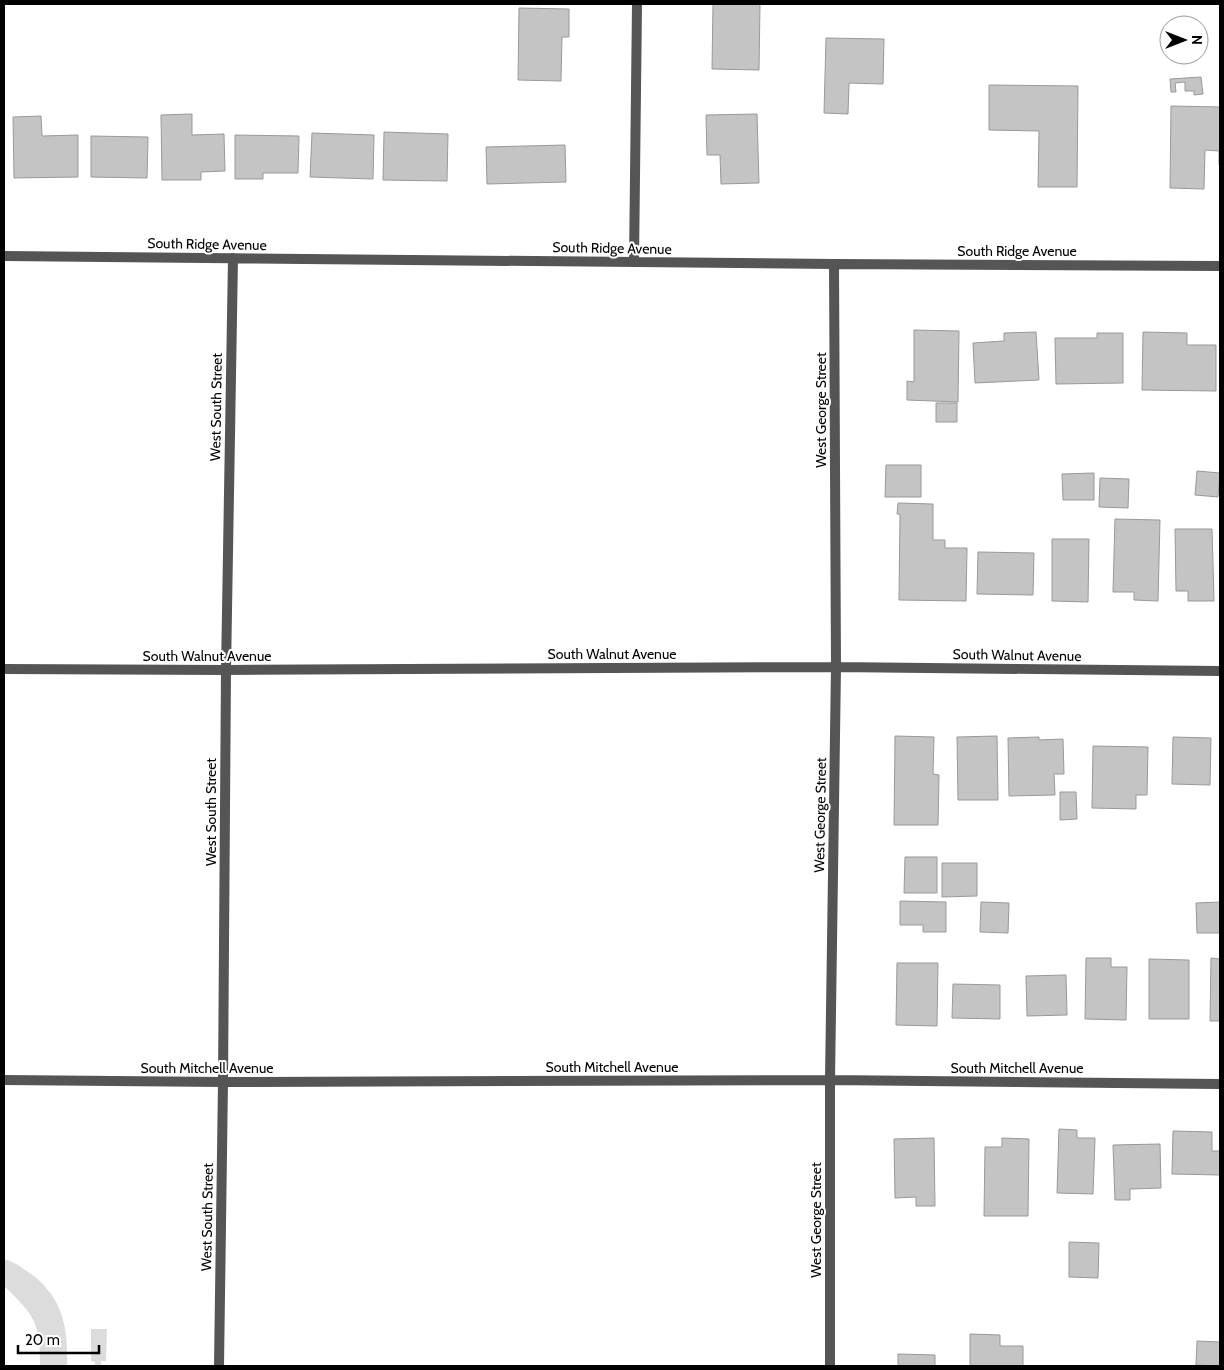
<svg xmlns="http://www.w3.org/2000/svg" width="1224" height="1370" viewBox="0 0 1224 1370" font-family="Cabin,sans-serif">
	<rect width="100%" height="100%" fill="#fff"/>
	<path fill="#dcdcdc" d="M 4,1259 C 15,1262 24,1269 34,1276 C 64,1301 68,1329 67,1366 L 40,1366 C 40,1322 35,1316 4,1286 Z
		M 91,1329 L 107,1329 L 106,1361 L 101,1361 L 101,1366 L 95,1366 L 95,1362 L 91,1361 Z"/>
	<path fill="#c4c4c4" stroke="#999" d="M 713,4 L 760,4 L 759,70 L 712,69 Z
		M 519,8 L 569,9 L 569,37 L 562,37 L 561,81 L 518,80 Z
		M 826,38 L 884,39 L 883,84 L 849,83 L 848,114 L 824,113 Z
		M 1201,77 L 1203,94 L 1194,95 L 1194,91 L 1185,91 L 1185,82 L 1175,83 L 1176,92 L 1171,92 L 1170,79 Z
		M 989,85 L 1078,86 L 1077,187 L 1038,187 L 1039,131 L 989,130 Z
		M 1171,106 L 1220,107 L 1220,165 L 1219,165 L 1219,151 L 1205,150 L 1204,189 L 1170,188 Z
		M 192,114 L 192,135 L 224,134 L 225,171 L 201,172 L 201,180 L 162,180 L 161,115 Z
		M 757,114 L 759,183 L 721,184 L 720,155 L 707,155 L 706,115 Z
		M 41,116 L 42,136 L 78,135 L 78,177 L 14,178 L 13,117 Z
		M 384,132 L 448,134 L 447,181 L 383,180 Z
		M 312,133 L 374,135 L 373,179 L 310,177 Z
		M 235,135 L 299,136 L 298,173 L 263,173 L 263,179 L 235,179 Z
		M 91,136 L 148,137 L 147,178 L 91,177 Z
		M 565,145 L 566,182 L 487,184 L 486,147 Z
		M 914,330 L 959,331 L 958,402 L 907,400 L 907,381 L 914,382 Z
		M 1036,332 L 1039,380 L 975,383 L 973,343 L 1004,341 L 1004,333 Z
		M 1143,332 L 1187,333 L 1187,345 L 1216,345 L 1216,391 L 1142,390 Z
		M 1097,333 L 1123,333 L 1123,383 L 1056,384 L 1055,338 L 1097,338 Z
		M 936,403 L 957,403 L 957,422 L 936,422 Z
		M 886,465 L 921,465 L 921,497 L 885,497 Z
		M 1197,471 L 1220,473 L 1218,497 L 1195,495 Z
		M 1094,473 L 1094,500 L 1063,500 L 1062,474 Z
		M 1100,478 L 1129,479 L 1128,508 L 1099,507 Z
		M 898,503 L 933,504 L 933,540 L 945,540 L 945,548 L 967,548 L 966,601 L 899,600 L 900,514 L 897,514 Z
		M 1115,519 L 1160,520 L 1158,601 L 1134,600 L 1134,592 L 1113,592 Z
		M 1175,529 L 1212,529 L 1214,601 L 1188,601 L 1188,591 L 1176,591 Z
		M 1052,539 L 1089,539 L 1088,602 L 1052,601 Z
		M 978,552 L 1034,553 L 1033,595 L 977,594 Z
		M 895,736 L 934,737 L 933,774 L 939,775 L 938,825 L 894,825 Z
		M 997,736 L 998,800 L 958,800 L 957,737 Z
		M 1039,737 L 1039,740 L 1063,739 L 1064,774 L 1054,774 L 1055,795 L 1009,796 L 1008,738 Z
		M 1173,737 L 1211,738 L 1210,785 L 1172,784 Z
		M 1093,746 L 1148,747 L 1147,795 L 1136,795 L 1136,809 L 1092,808 Z
		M 1060,792 L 1076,792 L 1077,819 L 1060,820 Z
		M 905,857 L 937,857 L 937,893 L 904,893 Z
		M 942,863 L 977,863 L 977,896 L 942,897 Z
		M 900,901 L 946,902 L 946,932 L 923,932 L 923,925 L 900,925 Z
		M 981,902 L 1009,903 L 1008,933 L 980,932 Z
		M 1220,902 L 1220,933 L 1197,933 L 1196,903 Z
		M 1086,958 L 1111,958 L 1111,967 L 1127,967 L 1126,1020 L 1085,1019 Z
		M 1211,958 L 1220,959 L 1220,1021 L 1210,1021 Z
		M 1149,959 L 1189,960 L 1189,1019 L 1149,1019 Z
		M 897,963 L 938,963 L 937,1026 L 896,1025 Z
		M 1066,975 L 1067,1015 L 1027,1016 L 1026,976 Z
		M 953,984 L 1000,985 L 1000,1019 L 952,1018 Z
		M 1059,1129 L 1077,1130 L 1077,1138 L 1095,1138 L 1093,1194 L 1057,1193 Z
		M 1173,1131 L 1212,1132 L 1212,1151 L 1220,1151 L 1220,1175 L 1172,1174 Z
		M 934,1138 L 935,1206 L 916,1206 L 916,1197 L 895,1198 L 894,1139 Z
		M 1002,1138 L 1029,1139 L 1028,1216 L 984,1216 L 985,1147 L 1002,1147 Z
		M 1160,1144 L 1161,1188 L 1130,1189 L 1130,1200 L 1115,1200 L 1113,1145 Z
		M 1069,1242 L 1099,1243 L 1098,1278 L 1069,1277 Z
		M 970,1334 L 1000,1335 L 1000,1346 L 1023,1346 L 1023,1366 L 970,1366 Z
		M 1197,1341 L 1220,1342 L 1220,1366 L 1196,1365 Z
		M 898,1354 L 935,1355 L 935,1366 L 898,1366 Z"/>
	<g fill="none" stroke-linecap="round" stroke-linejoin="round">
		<path stroke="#555" stroke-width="10" d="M 4,256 L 834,264 L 1220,266
			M 634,262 L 637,4
			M 4,669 L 226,670 L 836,667 L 1220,671
			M 4,1080 L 223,1082 L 830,1080 L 1220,1084
			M 219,1366 L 223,1082 L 226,670 L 233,258
			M 830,1366 L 830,1080 L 836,667 L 834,264"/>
	</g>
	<g text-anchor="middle" stroke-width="4" stroke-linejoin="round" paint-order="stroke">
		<g font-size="14" fill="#000" stroke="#fff">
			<text transform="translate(207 244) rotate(1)" y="5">South Ridge Avenue</text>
			<text transform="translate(612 248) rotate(1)" y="5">South Ridge Avenue</text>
			<text x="1017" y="256">South Ridge Avenue</text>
			<text transform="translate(216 407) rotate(-89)" y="5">West South Street</text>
			<text transform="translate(821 410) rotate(-90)" y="5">West George Street</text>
			<text x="612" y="659">South Walnut Avenue</text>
			<text transform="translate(1017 655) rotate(1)" y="5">South Walnut Avenue</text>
			<text x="207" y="661">South Walnut Avenue</text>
			<text transform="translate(211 812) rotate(-90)" y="5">West South Street</text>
			<text transform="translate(820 815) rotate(-89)" y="5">West George Street</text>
			<text x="612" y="1072">South Mitchell Avenue</text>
			<text x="207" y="1073">South Mitchell Avenue</text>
			<text x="1017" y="1073">South Mitchell Avenue</text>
			<text transform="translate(207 1217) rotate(-89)" y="5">West South Street</text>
			<text transform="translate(816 1220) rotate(-90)" y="5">West George Street</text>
		</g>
	</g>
	<rect width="1224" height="1370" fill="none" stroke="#000000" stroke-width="10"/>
	<g transform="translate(1184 40) rotate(90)"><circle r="24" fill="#ffffff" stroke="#999999"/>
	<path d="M0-4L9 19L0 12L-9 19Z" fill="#000000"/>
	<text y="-8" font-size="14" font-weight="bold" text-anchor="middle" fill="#000000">N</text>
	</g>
	<path d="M18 1345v8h81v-8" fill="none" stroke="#000000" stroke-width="2.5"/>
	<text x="25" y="1345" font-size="15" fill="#000000" stroke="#ffffff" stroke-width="4" paint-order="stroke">20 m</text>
</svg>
